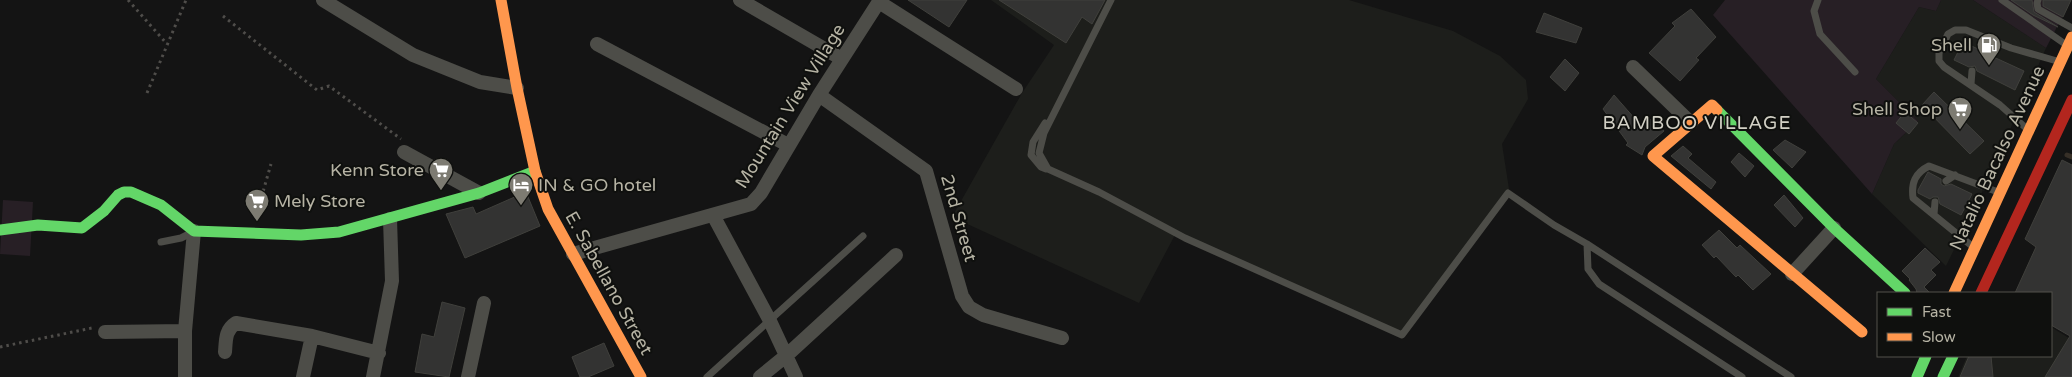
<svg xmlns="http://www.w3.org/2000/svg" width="2072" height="377" viewBox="0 0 2072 377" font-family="'Varela Round',sans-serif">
	<rect width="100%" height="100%" fill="#141414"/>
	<path fill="#1d1e1b" d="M 991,0 L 1349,0 L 1453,31 L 1500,56 L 1526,80 L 1528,99 L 1502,144 L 1509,189 L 1400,334 L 1176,233 L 1139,303 L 952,217 L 1022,93 L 1054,45 Z
		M 1941,0 L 1973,0 L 2046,48 L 1985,186 L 1946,266 L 1872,194 L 1894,144 L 1918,121 L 1876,79 L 1919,7 L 1936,11 Z
		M 2051,327 L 2072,340 L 2072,377 L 1958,377 L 1967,356 L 2051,356 Z"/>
	<path fill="#271f25" d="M 1725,0 L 1941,0 L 1936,11 L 1919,7 L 1876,79 L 1918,121 L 1894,144 L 1872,194 L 1713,15 Z
		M 1973,0 L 2071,0 L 2046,48 Z
		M 3,200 L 33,202 L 30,256 L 0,254 Z"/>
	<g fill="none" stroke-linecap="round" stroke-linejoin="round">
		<path stroke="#362f27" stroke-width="5" d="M 2067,155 L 2072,157"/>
	</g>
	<path fill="#333332" stroke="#40403c" d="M 908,0 L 967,0 L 949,27 Z
		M 999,0 L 1105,0 L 1092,24 L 1082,17 L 1066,43 Z
		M 2011,0 L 2032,0 L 2034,12 L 2058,27 L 2033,15 Z
		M 2043,0 L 2071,0 L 2063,17 L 2043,6 Z
		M 1691,9 L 1716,37 L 1696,58 L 1699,60 L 1680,81 L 1649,53 L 1675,26 L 1672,23 Z
		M 1544,13 L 1582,28 L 1576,43 L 1536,32 Z
		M 1963,42 L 1978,49 L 1980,55 L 1987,54 L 2024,71 L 2015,90 L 1977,71 L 1975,66 L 1969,67 L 1954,60 Z
		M 1565,59 L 1579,73 L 1565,91 L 1550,77 Z
		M 1934,92 L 1984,141 L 1970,154 L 1922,105 Z
		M 1614,95 L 1643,128 L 1653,117 L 1664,131 L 1645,147 L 1642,155 L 1626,145 L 1628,143 L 1603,109 Z
		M 1905,112 L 1918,123 L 1909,134 L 1896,123 Z
		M 1785,140 L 1806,152 L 1792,168 L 1773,150 Z
		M 1683,146 L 1692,154 L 1688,158 L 1716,182 L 1711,189 L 1671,156 Z
		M 1739,153 L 1754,166 L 1745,177 L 1731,162 Z
		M 2062,160 L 2072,165 L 2072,377 L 2045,377 L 2070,336 L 2051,325 L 2051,293 L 2015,293 L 2036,247 L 2025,239 Z
		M 1928,172 L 1941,179 L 1941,184 L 1944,186 L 1951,184 L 1972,194 L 1961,215 L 1940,204 L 1938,197 L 1933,197 L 1930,199 L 1918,193 L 1918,190 Z
		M 526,192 L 540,226 L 465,258 L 446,214 L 473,207 L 476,214 Z
		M 1784,195 L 1803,218 L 1795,227 L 1774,205 Z
		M 1719,230 L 1737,248 L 1740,245 L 1771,274 L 1753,290 L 1738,275 L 1736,277 L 1716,256 L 1714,258 L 1702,245 Z
		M 1925,248 L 1940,262 L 1931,270 L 1936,275 L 1924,287 L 1930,293 L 1917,293 L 1916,289 L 1909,280 L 1910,279 L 1902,271 Z
		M 442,302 L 465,308 L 449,377 L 415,372 L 422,334 L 434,337 Z
		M 604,343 L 614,366 L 588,377 L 580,377 L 572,357 Z
		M 1969,356 L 1991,356 L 1993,377 L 1960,377 Z"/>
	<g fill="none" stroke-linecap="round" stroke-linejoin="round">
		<path stroke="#4f4d4a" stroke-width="3" stroke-dasharray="2.5 4" stroke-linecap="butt" d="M 128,0 L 167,44
			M 223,16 L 317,90 L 329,86 L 401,139
			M 147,93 L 186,0
			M 256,216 L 271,164
			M 0,347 L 92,328"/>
		<path stroke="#4d4d48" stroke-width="7" d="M 1111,0 L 1044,133 L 1039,153 L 1048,169 L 1099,192 L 1185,238 L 1402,335 L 1508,193 L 1554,225 L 1587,244 L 1791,377
			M 1818,0 L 1814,11 L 1820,34 L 1855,72
			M 2002,0 L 2065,44
			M 2038,0 L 2037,3 L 2038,9 L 2072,28
			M 1983,50 L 1994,42
			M 1971,84 L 1972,71
			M 1045,123 L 1033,142 L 1031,155 L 1041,167 L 1046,169
			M 2026,128 L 2000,105 L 1944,67 L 1939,61 L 1939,53 L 1948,34 L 1955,30 L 1966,30 L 2011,48 L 2057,61
			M 1946,181 L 1955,175
			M 1934,214 L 1935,202
			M 161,242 L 181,238 L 191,233
			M 1587,244 L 1588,269 L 1599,284 L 1742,377
			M 1972,246 L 1913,198 C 1911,183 1915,173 1929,166 L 1998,192
			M 707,377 L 863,236"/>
		<path stroke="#4d4d48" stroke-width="14" d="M 323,0 L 413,55 L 480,82 L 517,88
			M 740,0 L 842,59
			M 879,2 L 1016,89
			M 597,44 L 788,145
			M 1633,67 L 1691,123
			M 819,95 L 926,171 L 962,296 L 969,307 L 983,315 L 1062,338
			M 404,152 L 479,193
			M 713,215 L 769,319 L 796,377
			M 573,254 L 751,204 L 761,193 L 819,95 L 880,0
			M 1792,274 L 1834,228
			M 105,332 L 185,331
			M 225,352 C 226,340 225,330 236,323 L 312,336 L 379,353
			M 185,377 L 185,331 L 194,231
			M 303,377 L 312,336
			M 373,377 L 392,281 L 390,219
			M 468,377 L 484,303
			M 760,377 L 787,355 L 896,255"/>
		<path stroke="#63d668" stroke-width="11" d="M 1717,110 L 1834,228 L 1905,293
			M 0,230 L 38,225 L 82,228 L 104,211 L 118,195 L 124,192 L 131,192 L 161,205 L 194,231 L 301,235 L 339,232 L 479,193 L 535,171
			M 1917,377 L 1926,356
			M 1943,377 L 1953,356"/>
		<path stroke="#ff974d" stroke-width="11" d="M 501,0 L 517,88 L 535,171 L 548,209 L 641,377
			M 1717,110 L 1712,105 L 1653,156 L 1862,332
			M 1954,293 L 2072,37"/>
		<path stroke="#b3261e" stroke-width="11" d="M 1981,293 L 2072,100"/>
	</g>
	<defs>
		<symbol id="fuel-pin" viewBox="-11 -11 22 30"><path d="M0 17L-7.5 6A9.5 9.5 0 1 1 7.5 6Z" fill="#7d7b72" stroke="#0f100e"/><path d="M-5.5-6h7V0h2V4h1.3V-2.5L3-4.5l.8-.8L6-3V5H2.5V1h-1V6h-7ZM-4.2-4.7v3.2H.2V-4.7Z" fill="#fff"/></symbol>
		<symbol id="supermarket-pin" viewBox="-11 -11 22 30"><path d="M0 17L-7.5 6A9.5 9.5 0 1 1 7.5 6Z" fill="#7d7b72" stroke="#0f100e"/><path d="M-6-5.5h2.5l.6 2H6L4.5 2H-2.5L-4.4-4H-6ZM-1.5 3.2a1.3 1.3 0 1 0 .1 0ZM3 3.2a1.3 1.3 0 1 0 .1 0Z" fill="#fff"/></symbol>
		<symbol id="hotel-pin" viewBox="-11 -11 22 30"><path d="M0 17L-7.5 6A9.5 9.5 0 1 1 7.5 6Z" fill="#7d7b72" stroke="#0f100e"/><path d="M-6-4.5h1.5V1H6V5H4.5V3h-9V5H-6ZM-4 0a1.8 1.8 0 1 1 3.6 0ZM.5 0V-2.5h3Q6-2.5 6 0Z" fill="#fff"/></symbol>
	</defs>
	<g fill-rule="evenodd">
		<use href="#fuel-pin" x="1975" y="31" width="28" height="38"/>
		<use href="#supermarket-pin" x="1946" y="95" width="28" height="38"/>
		<use href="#supermarket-pin" x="427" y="156" width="28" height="38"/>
		<use href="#hotel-pin" x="507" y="171" width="28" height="38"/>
		<use href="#supermarket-pin" x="243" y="187" width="28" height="38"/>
	</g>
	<g text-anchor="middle" stroke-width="4" stroke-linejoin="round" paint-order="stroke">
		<g font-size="18" fill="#b6b3a4" stroke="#0f100e" text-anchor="end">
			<text x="1972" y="51">Shell</text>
			<text x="1942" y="115">Shell Shop</text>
			<text x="424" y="176">Kenn Store</text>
			<text x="538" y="191" text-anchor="start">IN &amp; GO hotel</text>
			<text x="274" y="207" text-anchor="start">Mely Store</text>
		</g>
		<g font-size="18" fill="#b6b3a4" stroke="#0f100e">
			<text transform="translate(790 106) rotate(-58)" y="6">Mountain View Village</text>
			<text transform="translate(1997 158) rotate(-65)" y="6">Natalio Bacalso Avenue</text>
			<text transform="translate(959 218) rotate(74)" y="6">2nd Street</text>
			<text transform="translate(609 283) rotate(61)" y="6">E. Sabellano Street</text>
		</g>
		<g font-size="19" letter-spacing="1" fill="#d2d0c5" stroke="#0f100e">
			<text x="1697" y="129">BAMBOO VILLAGE</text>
		</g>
	</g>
	<rect x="1877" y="292" width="175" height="65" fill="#0f100e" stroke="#52514a"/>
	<rect x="1887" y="308" width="25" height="8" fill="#63d668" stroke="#52514a"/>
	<text x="1922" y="317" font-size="15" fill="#b6b3a4">Fast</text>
	<rect x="1887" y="333" width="25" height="8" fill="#ff974d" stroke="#52514a"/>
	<text x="1922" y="342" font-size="15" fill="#b6b3a4">Slow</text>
</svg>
